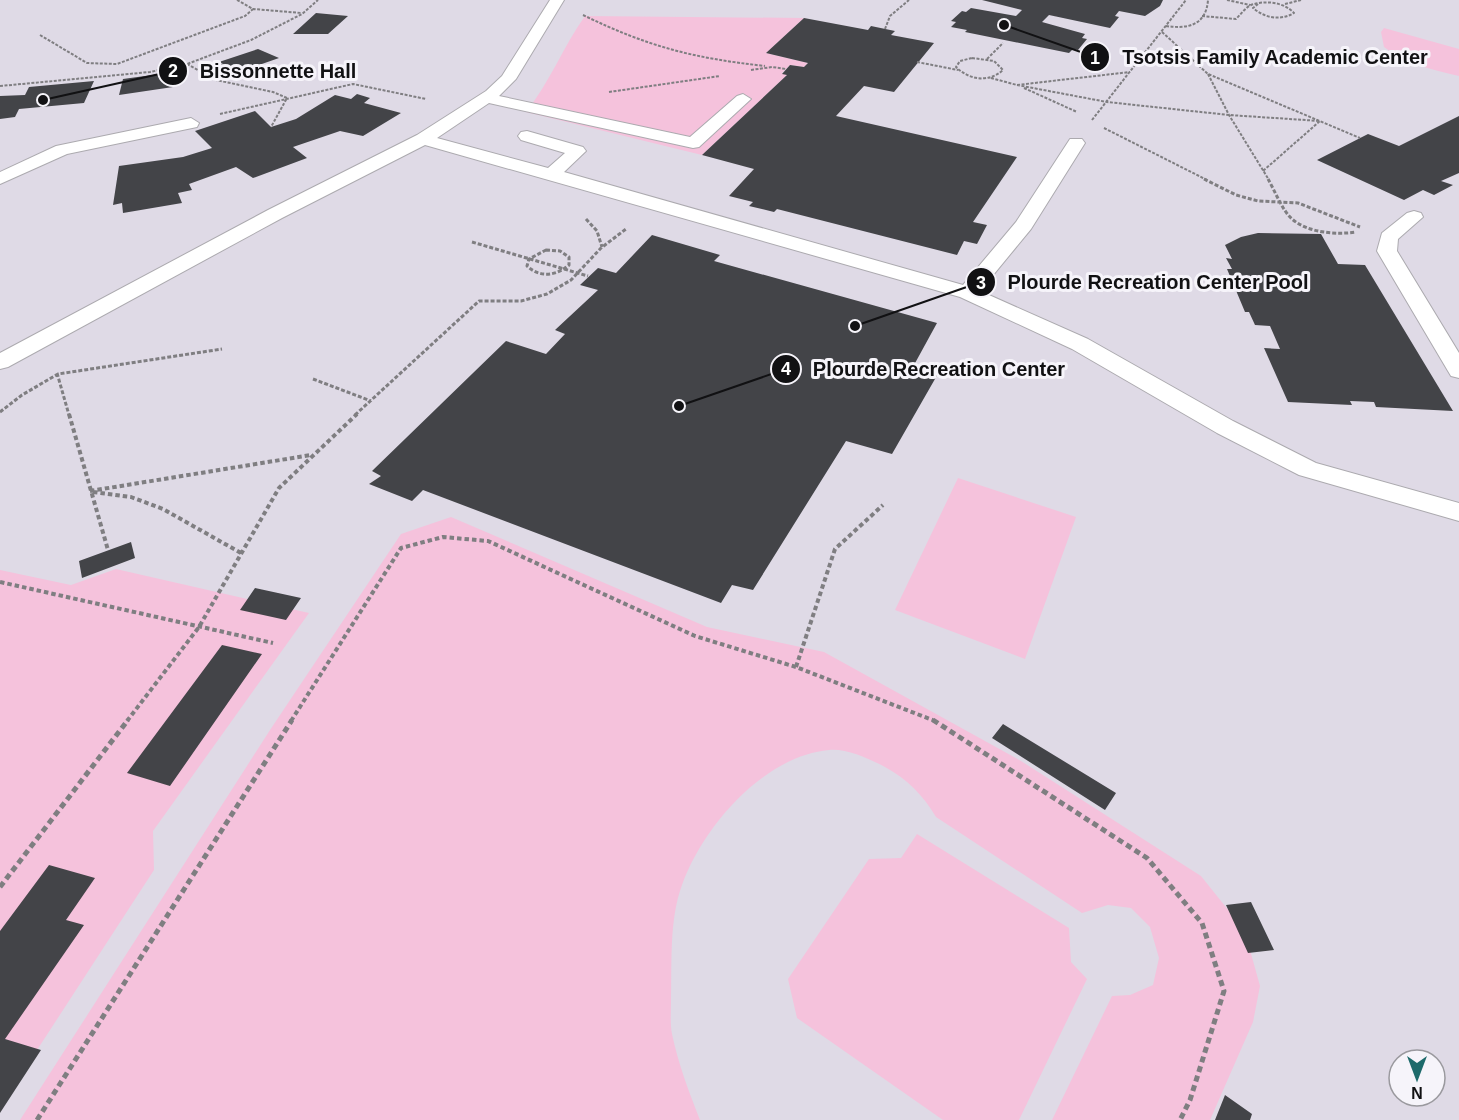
<svg xmlns="http://www.w3.org/2000/svg" width="1459" height="1120" viewBox="0 0 1459 1120" font-family="Arial,sans-serif">
	<rect width="100%" height="100%" fill="#e9e7ec"/>
	<path fill="#dfdae6" fill-rule="evenodd" d="M 0,0 L 1459,0 L 1459,1120 L 0,1120 ZM 1399,1060 L 1435,1060 L 1435,1096 L 1399,1096 Z"/>
	<path fill="#f5c2dc" d="M 585,16 L 804,18 L 766,53 L 808,63 L 804,67 L 790,65 L 782,73 L 787,75 L 702,155 L 526,112 C 550,82 563,47 585,16 Z
		M 1384,28 L 1459,49 L 1459,76 C 1430,69 1409,65 1384,47 L 1381,32 Z
		M 958,478 L 1076,517 L 1025,659 L 895,610 Z
		M 451,517 L 707,627 L 824,652 L 1021,761 L 1201,876 L 1233,916 L 1250,950 L 1260,986 L 1253,1022 L 1210,1120 L 1052,1120 L 1112,996 L 1130,995 L 1153,985 L 1159,958 L 1150,927 L 1131,908 L 1108,905 L 1082,913 L 936,817 C 923,795 907,779 885,767 C 870,759 846,748 829,750 C 764,756 703,826 682,885 C 669,920 672,964 671,1002 C 671,1012 670,1024 672,1034 C 678,1063 689,1092 700,1120 L 20,1120 L 270,730 L 401,534 Z
		M 116,569 L 309,613 L 153,831 L 154,870 L 0,1107 L 0,570 L 71,585 Z
		M 917,834 L 1069,928 L 1071,962 L 1087,979 L 1019,1120 L 943,1120 L 797,1018 L 788,979 L 869,859 L 901,858 Z"/>
	<path fill="#434448" d="M 982,0 L 1163,0 L 1160,6 L 1145,16 L 1119,11 L 1115,16 L 1119,17 L 1110,28 L 1049,15 L 1042,22 L 1085,34 L 1082,38 L 1087,39 L 1078,50 L 1073,49 L 1069,53 L 965,32 L 967,30 L 951,27 L 956,22 L 951,21 L 962,11 L 966,12 L 971,8 L 1016,16 L 1022,10 Z
		M 316,13 L 348,16 L 328,34 L 293,34 Z
		M 804,18 L 868,30 L 871,26 L 895,31 L 891,35 L 934,43 L 894,92 L 864,86 L 836,116 L 1017,157 L 973,222 L 987,225 L 977,244 L 964,241 L 957,255 L 777,209 L 774,212 L 749,206 L 753,202 L 729,196 L 754,169 L 702,155 L 787,75 L 782,74 L 790,65 L 804,67 L 808,63 L 766,53 Z
		M 258,49 L 279,58 L 239,72 L 234,70 L 226,73 L 215,67 L 223,64 L 219,62 Z
		M 174,72 L 174,75 L 184,73 L 186,80 L 173,82 L 173,87 L 119,95 L 123,79 Z
		M 94,81 L 84,103 L 19,109 L 15,117 L 0,119 L 0,96 L 25,95 L 29,87 Z
		M 357,94 L 370,98 L 364,103 L 401,113 L 363,136 L 340,131 L 293,147 L 307,158 L 253,178 L 236,167 L 189,184 L 192,190 L 178,193 L 182,203 L 123,213 L 122,203 L 113,205 L 119,166 L 183,157 L 212,148 L 195,131 L 255,111 L 271,127 L 296,119 L 335,95 L 351,99 Z
		M 1459,116 L 1459,173 L 1441,181 L 1453,185 L 1434,195 L 1423,190 L 1404,200 L 1317,160 L 1368,134 L 1399,146 Z
		M 1258,233 L 1321,234 L 1338,264 L 1365,265 L 1453,411 L 1376,407 L 1374,402 L 1350,401 L 1352,405 L 1288,402 L 1264,348 L 1280,349 L 1270,326 L 1255,325 L 1249,312 L 1245,312 L 1227,269 L 1232,269 L 1226,258 L 1232,259 L 1225,245 L 1241,237 Z
		M 652,235 L 720,255 L 714,261 L 937,323 L 914,365 L 939,372 L 892,454 L 846,441 L 753,590 L 732,585 L 721,603 L 423,490 L 412,501 L 369,484 L 381,476 L 372,471 L 506,341 L 546,354 L 565,334 L 555,330 L 598,290 L 580,285 L 598,268 L 616,273 Z
		M 131,542 L 135,558 L 82,578 L 79,561 Z
		M 255,588 L 301,598 L 286,620 L 240,610 Z
		M 222,645 L 262,654 L 170,786 L 127,773 Z
		M 1003,724 L 1116,793 L 1105,810 L 992,738 Z
		M 49,865 L 95,878 L 66,920 L 84,925 L 5,1039 L 41,1050 L 0,1113 L 0,931 Z
		M 1251,902 L 1274,950 L 1248,953 L 1226,905 Z
		M 1225,1095 L 1252,1114 L 1250,1120 L 1215,1120 Z"/>
	<g fill="none" stroke-linecap="round" stroke-linejoin="round">
		<defs>
			<path id="lane" d="M 550,0 L 564,0 L 516,79 L 499,96 L 690,137 L 737,96 L 743,94 L 751,99 L 699,147 L 693,148 L 489,103 L 437,138 L 548,168 L 565,153 L 521,140 L 518,136 L 521,132 L 527,131 L 583,147 L 586,151 L 564,172 L 963,285 L 1016,222 L 1070,139 L 1082,139 L 1085,143 L 1031,229 L 980,291 L 1088,339 L 1233,421 L 1316,463 L 1459,503 L 1459,521 L 1299,475 L 1217,433 L 1072,349 L 960,297 L 425,145 L 282,218 L 8,367 L 0,369 L 0,353 L 268,210 L 417,135 L 486,91 L 502,76 Z
				M 191,118 L 199,123 L 197,127 L 67,154 L 0,184 L 0,172 L 56,146 Z
				M 1414,211 L 1421,213 L 1423,217 L 1398,239 L 1397,251 L 1459,353 L 1459,378 L 1451,376 L 1448,371 L 1377,251 L 1382,233 L 1407,213 Z"/>
		</defs>
		<use href="#lane" stroke="#acaaaf" stroke-width="2"/>
		<path stroke="#7f7e81" stroke-width="2" stroke-dasharray="3 1.5" stroke-linecap="butt" d="M 237,0 L 253,9 L 302,13
			M 1227,0 L 1250,5
			M 1285,4 L 1301,0
			M 583,15 C 649,47 693,58 765,66
			M 1202,16 L 1236,19 C 1241,14 1245,8 1251,5 C 1265,0 1284,2 1294,13 C 1280,21 1265,18 1253,8 L 1258,4
			M 1166,26 C 1187,29 1206,26 1208,0
			M 885,29 L 890,16 L 909,0
			M 1162,32 L 1208,74 L 1360,138
			M 40,35 L 87,63 L 117,64 L 245,16 L 253,9
			M 972,58 L 994,61 L 1003,70 C 989,83 969,80 956,67 L 960,61 Z
			M 987,59 L 1003,43
			M 917,62 L 958,70
			M 187,64 L 216,80 L 273,92 L 287,98 L 271,127
			M 751,70 L 772,67 L 786,69
			M 1208,74 L 1229,115 L 1269,180
			M 991,78 L 1017,85 L 1130,72
			M 1017,85 L 1107,102 L 1229,115 L 1320,121 L 1263,171
			M 0,86 L 150,72 L 187,64 L 251,40 L 302,14 L 318,0
			M 1024,88 L 1077,112
			M 609,92 L 720,76
			M 220,114 L 353,84 L 426,99
			M 1092,120 L 1186,0
			M 1104,128 L 1207,180"/>
		<path stroke="#7f7e81" stroke-width="3" stroke-dasharray="4 2" stroke-linecap="butt" d="M 1204,179 L 1236,195 L 1258,201 L 1298,203 L 1360,227
			M 1268,179 C 1275,191 1282,210 1292,219 C 1308,233 1337,235 1356,232
			M 586,219 L 597,231 L 602,247
			M 472,242 L 588,276
			M 546,250 L 560,251 L 569,257 L 569,265 C 556,276 540,278 527,266 L 529,259 Z
			M 57,373 L 69,415
			M 313,379 L 371,401
			M 0,412 L 22,395 L 58,374 L 222,349
			M 355,415 L 479,301 L 521,301 L 547,294 L 571,280 L 601,248 L 626,229"/>
		<path stroke="#7f7e81" stroke-width="4" stroke-dasharray="4.5 3" stroke-linecap="butt" d="M 69,414 L 108,550
			M 90,491 L 311,455
			M 93,492 L 131,497 L 163,509 L 241,553
			M 0,582 L 273,643
			M 796,667 L 835,549 L 883,505
			M 127,721 L 199,627 L 279,488 L 357,414
			M 291,721 L 401,548 L 443,537 L 488,541 L 695,636 L 796,667 L 935,721"/>
		<path stroke="#7f7e81" stroke-width="5" stroke-dasharray="6 4" stroke-linecap="butt" d="M 933,720 L 1147,858 L 1202,923 L 1224,991 L 1190,1100 L 1180,1120
			M 0,887 L 128,720
			M 37,1120 L 292,720"/>
		<use href="#lane" fill="#fff" fill-rule="evenodd"/>
	</g>
	<path fill="none" stroke="#111113" stroke-width="2" d="M1004 25L1095 57M43 100L173 71M855 326L981 282M679 406L786 369"/>
	<g fill="#111113" stroke="#f6f4fa" stroke-width="2">
		<circle cx="1004" cy="25" r="6"/>
		<circle cx="43" cy="100" r="6"/>
		<circle cx="855" cy="326" r="6"/>
		<circle cx="679" cy="406" r="6"/>
		<circle cx="1095" cy="57" r="15"/>
		<circle cx="173" cy="71" r="15"/>
		<circle cx="981" cy="282" r="15"/>
		<circle cx="786" cy="369" r="15"/>
	</g>
	<g font-size="18" text-anchor="middle" font-weight="bold" fill="#fff">
		<text x="1095" y="64">1</text>
		<text x="173" y="77">2</text>
		<text x="981" y="289">3</text>
		<text x="786" y="375">4</text>
	</g>
	<g font-size="20" text-anchor="middle" font-weight="bold" fill="#111113" stroke="#f6f4fa" stroke-width="6" stroke-linejoin="round" paint-order="stroke">
		<text x="1275" y="64">Tsotsis Family Academic Center</text>
		<text x="278" y="78">Bissonnette Hall</text>
		<text x="1158" y="289">Plourde Recreation Center Pool</text>
		<text x="939" y="376">Plourde Recreation Center</text>
	</g>
	<g transform="translate(1417 1078) rotate(180)"><circle r="28" fill="#f6f4fa" stroke="#9a999e" stroke-width="1.5"/>
	<path d="M0-4.5L10 22L0 15L-10 22Z" fill="#1d6a6b"/>
	<text y="-9" font-size="16" font-weight="bold" text-anchor="middle" fill="#111113">N</text>
	</g>
</svg>
